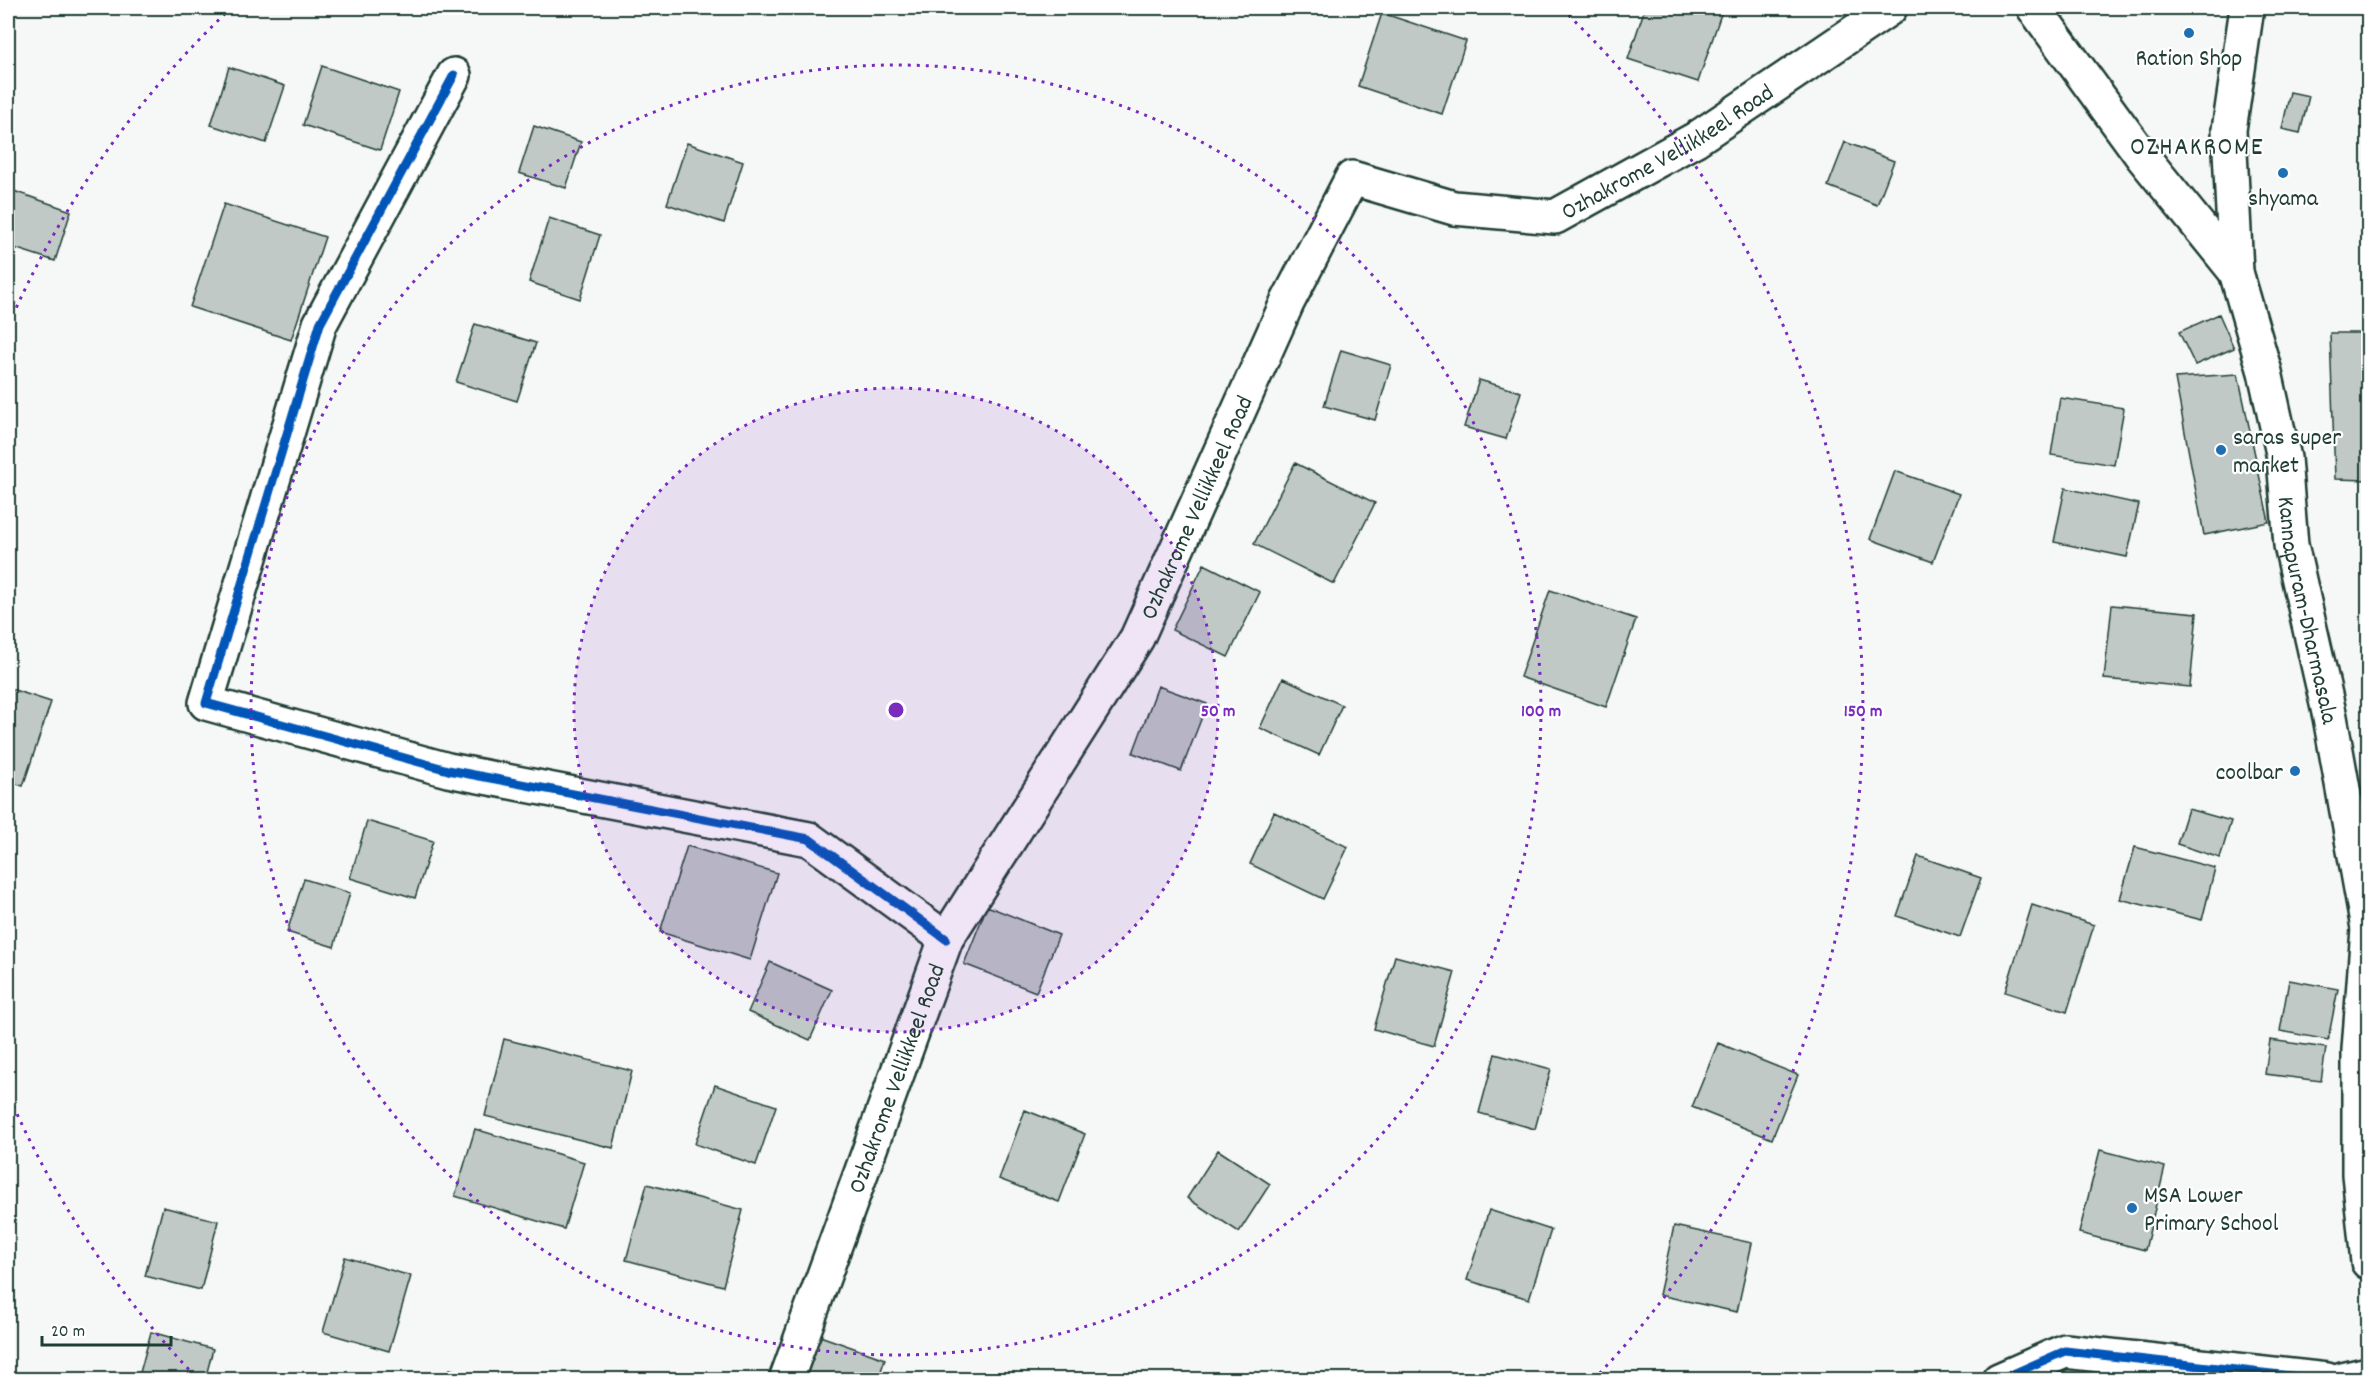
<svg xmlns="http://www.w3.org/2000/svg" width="2376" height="1387" viewBox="0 0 2376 1387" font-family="Dekko,sans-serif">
	<rect width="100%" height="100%" fill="#f6f7f7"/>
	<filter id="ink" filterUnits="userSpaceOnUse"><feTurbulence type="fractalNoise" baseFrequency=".0167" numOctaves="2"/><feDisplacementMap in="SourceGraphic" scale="12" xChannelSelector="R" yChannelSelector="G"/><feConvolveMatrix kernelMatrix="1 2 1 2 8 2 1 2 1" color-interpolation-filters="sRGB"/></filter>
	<g filter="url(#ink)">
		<path fill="#c0c9c6" stroke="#1f3d34" stroke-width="1.5" d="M 1645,8 L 1723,8 L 1698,82 L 1628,59 Z
			M 1382,13 L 1466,41 L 1442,114 L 1358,86 Z
			M 322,66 L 399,92 L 380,150 L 303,125 Z
			M 229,67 L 285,86 L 266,143 L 211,125 Z
			M 2290,92 L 2309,96 L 2300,133 L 2282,129 Z
			M 534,126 L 581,142 L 566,188 L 519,173 Z
			M 1845,142 L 1894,161 L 1877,205 L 1828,186 Z
			M 687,143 L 743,162 L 724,223 L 667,204 Z
			M 8,189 L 71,211 L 55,261 L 8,246 Z
			M 224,204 L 325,237 L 291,340 L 190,307 Z
			M 549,218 L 600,235 L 580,299 L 529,282 Z
			M 2219,314 L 2234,348 L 2195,365 L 2179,332 Z
			M 475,324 L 536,343 L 517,401 L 456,382 Z
			M 2330,333 L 2368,333 L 2368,480 L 2335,479 Z
			M 1341,350 L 1391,365 L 1375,420 L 1324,406 Z
			M 2238,374 L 2269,522 L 2204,535 L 2175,378 Z
			M 1479,380 L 1521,392 L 1506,439 L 1464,427 Z
			M 2060,398 L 2124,408 L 2114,465 L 2051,455 Z
			M 1295,463 L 1375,503 L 1334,584 L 1254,544 Z
			M 1895,471 L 1959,494 L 1933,562 L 1870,539 Z
			M 2065,488 L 2139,504 L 2127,557 L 2054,542 Z
			M 1204,564 L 1260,592 L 1228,657 L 1172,630 Z
			M 1550,590 L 1636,619 L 1606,707 L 1520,677 Z
			M 2112,605 L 2197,613 L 2190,687 L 2104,679 Z
			M 1283,678 L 1342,705 L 1319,755 L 1260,728 Z
			M 1158,686 L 1207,704 L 1181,771 L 1133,753 Z
			M 8,688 L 51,702 L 23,786 L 8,781 Z
			M 2188,809 L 2231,821 L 2220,858 L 2177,844 Z
			M 1274,812 L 1348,847 L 1323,899 L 1250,864 Z
			M 367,821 L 433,841 L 415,898 L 350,878 Z
			M 687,846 L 777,873 L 750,960 L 660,932 Z
			M 2135,847 L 2215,868 L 2202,920 L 2120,899 Z
			M 1918,856 L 1981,878 L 1960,937 L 1897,916 Z
			M 304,879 L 350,893 L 334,947 L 287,932 Z
			M 2032,905 L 2094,925 L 2067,1012 L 2005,992 Z
			M 987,906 L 1059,935 L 1036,992 L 964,964 Z
			M 1395,956 L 1455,972 L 1434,1046 L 1374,1029 Z
			M 770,962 L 832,990 L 810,1040 L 748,1012 Z
			M 2289,980 L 2338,989 L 2328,1040 L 2280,1031 Z
			M 504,1039 L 632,1071 L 613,1148 L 485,1116 Z
			M 2270,1040 L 2326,1048 L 2321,1081 L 2265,1074 Z
			M 1718,1043 L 1798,1075 L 1772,1139 L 1692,1107 Z
			M 1495,1054 L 1551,1069 L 1535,1129 L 1479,1113 Z
			M 715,1085 L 776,1106 L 756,1165 L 695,1144 Z
			M 1025,1110 L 1085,1134 L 1059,1202 L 999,1179 Z
			M 475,1129 L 584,1162 L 564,1229 L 455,1196 Z
			M 1218,1150 L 1270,1184 L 1239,1232 L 1187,1198 Z
			M 2100,1150 L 2165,1167 L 2145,1250 L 2079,1233 Z
			M 647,1184 L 743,1210 L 723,1286 L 626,1260 Z
			M 163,1207 L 218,1221 L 201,1290 L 145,1276 Z
			M 1489,1210 L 1551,1230 L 1529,1299 L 1467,1280 Z
			M 1674,1226 L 1752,1243 L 1737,1312 L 1659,1295 Z
			M 345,1257 L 411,1276 L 389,1351 L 323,1332 Z
			M 151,1332 L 213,1349 L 205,1380 L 138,1380 Z
			M 820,1336 L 885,1359 L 878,1380 L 805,1380 Z
			M 450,1369 L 479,1380 L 446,1380 Z"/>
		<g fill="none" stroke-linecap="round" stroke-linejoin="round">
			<defs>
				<path id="minor" d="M 454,75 L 320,324 L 206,703 L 448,770 L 809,839 L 946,939
					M 1999,1380 L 2065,1351 L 2327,1380
					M 2342,1380 L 2368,1374"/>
				<g id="major">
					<path d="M 2034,8 L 2142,156 L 2236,272"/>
					<path id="s1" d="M 2247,8 L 2229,130 L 2236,272 L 2265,372 L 2284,458 L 2291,545 L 2330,717 L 2368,928"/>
					<path d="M 2368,929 L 2359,1050 L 2359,1174 L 2368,1262"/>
					<path id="s2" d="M 786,1380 L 946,939 L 1137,638 L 1287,303 L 1352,178 L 1454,208 L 1555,217 L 1696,139 L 1890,8"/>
				</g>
			</defs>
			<use href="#minor" stroke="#1f3d34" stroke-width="38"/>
			<use href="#major" stroke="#1f3d34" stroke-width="38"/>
			<use href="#minor" stroke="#fff" stroke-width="33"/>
			<use href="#major" stroke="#fff" stroke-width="33"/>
			<defs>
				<path id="cycleway" d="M 454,75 L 320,324 L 206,703 L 448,770 L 809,839 L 946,939
					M 1999,1380 L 2065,1351 L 2327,1380"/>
			</defs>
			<use href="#cycleway" stroke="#fff" stroke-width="13"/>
			<use href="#cycleway" stroke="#0057b8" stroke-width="9"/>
		</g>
	</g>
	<circle cx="896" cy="710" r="322" fill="#7b2cbf" fill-opacity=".12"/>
	<g fill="none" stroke="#7b2cbf" stroke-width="3" stroke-dasharray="3 6">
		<circle cx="896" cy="710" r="322"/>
		<circle cx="896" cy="710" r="645"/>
		<path d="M195 1376A967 967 0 0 1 9 1096M9 324A967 967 0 0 1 230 9M1562 9A967 967 0 0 1 1597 1376"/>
	</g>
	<g fill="#1f6fb2" stroke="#fff" stroke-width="2">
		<circle cx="2189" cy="33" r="6"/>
		<circle cx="2283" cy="173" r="6"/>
		<circle cx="2221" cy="450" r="6"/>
		<circle cx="2295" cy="771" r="6"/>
		<circle cx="2132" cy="1208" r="6"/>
	</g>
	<g text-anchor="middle" stroke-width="4.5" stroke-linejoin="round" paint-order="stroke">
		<g font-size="24" fill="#1f3d34" stroke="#fff">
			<text x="2189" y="65">Ration Shop</text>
			<text x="2283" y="205">shyama</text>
			<text x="2233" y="444" text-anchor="start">saras super<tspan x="2233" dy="28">market</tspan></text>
			<text x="2283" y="779" text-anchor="end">coolbar</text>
			<text x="2144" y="1202" text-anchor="start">MSA Lower<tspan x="2144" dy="28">Primary School</tspan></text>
		</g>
		<g font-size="24" fill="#1f3d34" stroke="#fff">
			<text dy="8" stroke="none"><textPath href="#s2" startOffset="1671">Ozhakrome Vellikkeel Road</textPath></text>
			<text dy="8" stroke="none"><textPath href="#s2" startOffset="969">Ozhakrome Vellikkeel Road</textPath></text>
			<text dy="8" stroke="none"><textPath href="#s1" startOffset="612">Kannapuram-Dharmasala</textPath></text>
			<text dy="8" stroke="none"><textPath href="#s2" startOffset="321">Ozhakrome Vellikkeel Road</textPath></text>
		</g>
		<g font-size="26" letter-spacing="1.5" fill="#1f3d34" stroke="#fff">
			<text x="2197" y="154">OZHAKROME</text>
		</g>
	</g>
	<circle cx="896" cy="710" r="9" fill="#7b2cbf" stroke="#fff" stroke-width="3"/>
	<g font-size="18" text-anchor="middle" font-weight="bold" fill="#7b2cbf" stroke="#fff" stroke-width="4.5" stroke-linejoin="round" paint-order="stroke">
		<text x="1218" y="716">50 m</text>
		<text x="1541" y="716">100 m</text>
		<text x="1863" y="716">150 m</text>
	</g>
	<rect width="2376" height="1387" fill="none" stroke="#fff" stroke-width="30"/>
	<rect x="15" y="15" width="2346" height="1357" fill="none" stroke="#1f3d34" stroke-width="2" filter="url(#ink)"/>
	<path d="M42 1336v9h129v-9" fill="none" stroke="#1f3d34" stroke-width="3"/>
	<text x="51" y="1336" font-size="18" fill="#1f3d34" stroke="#ffffff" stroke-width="4.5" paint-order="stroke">20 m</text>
</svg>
